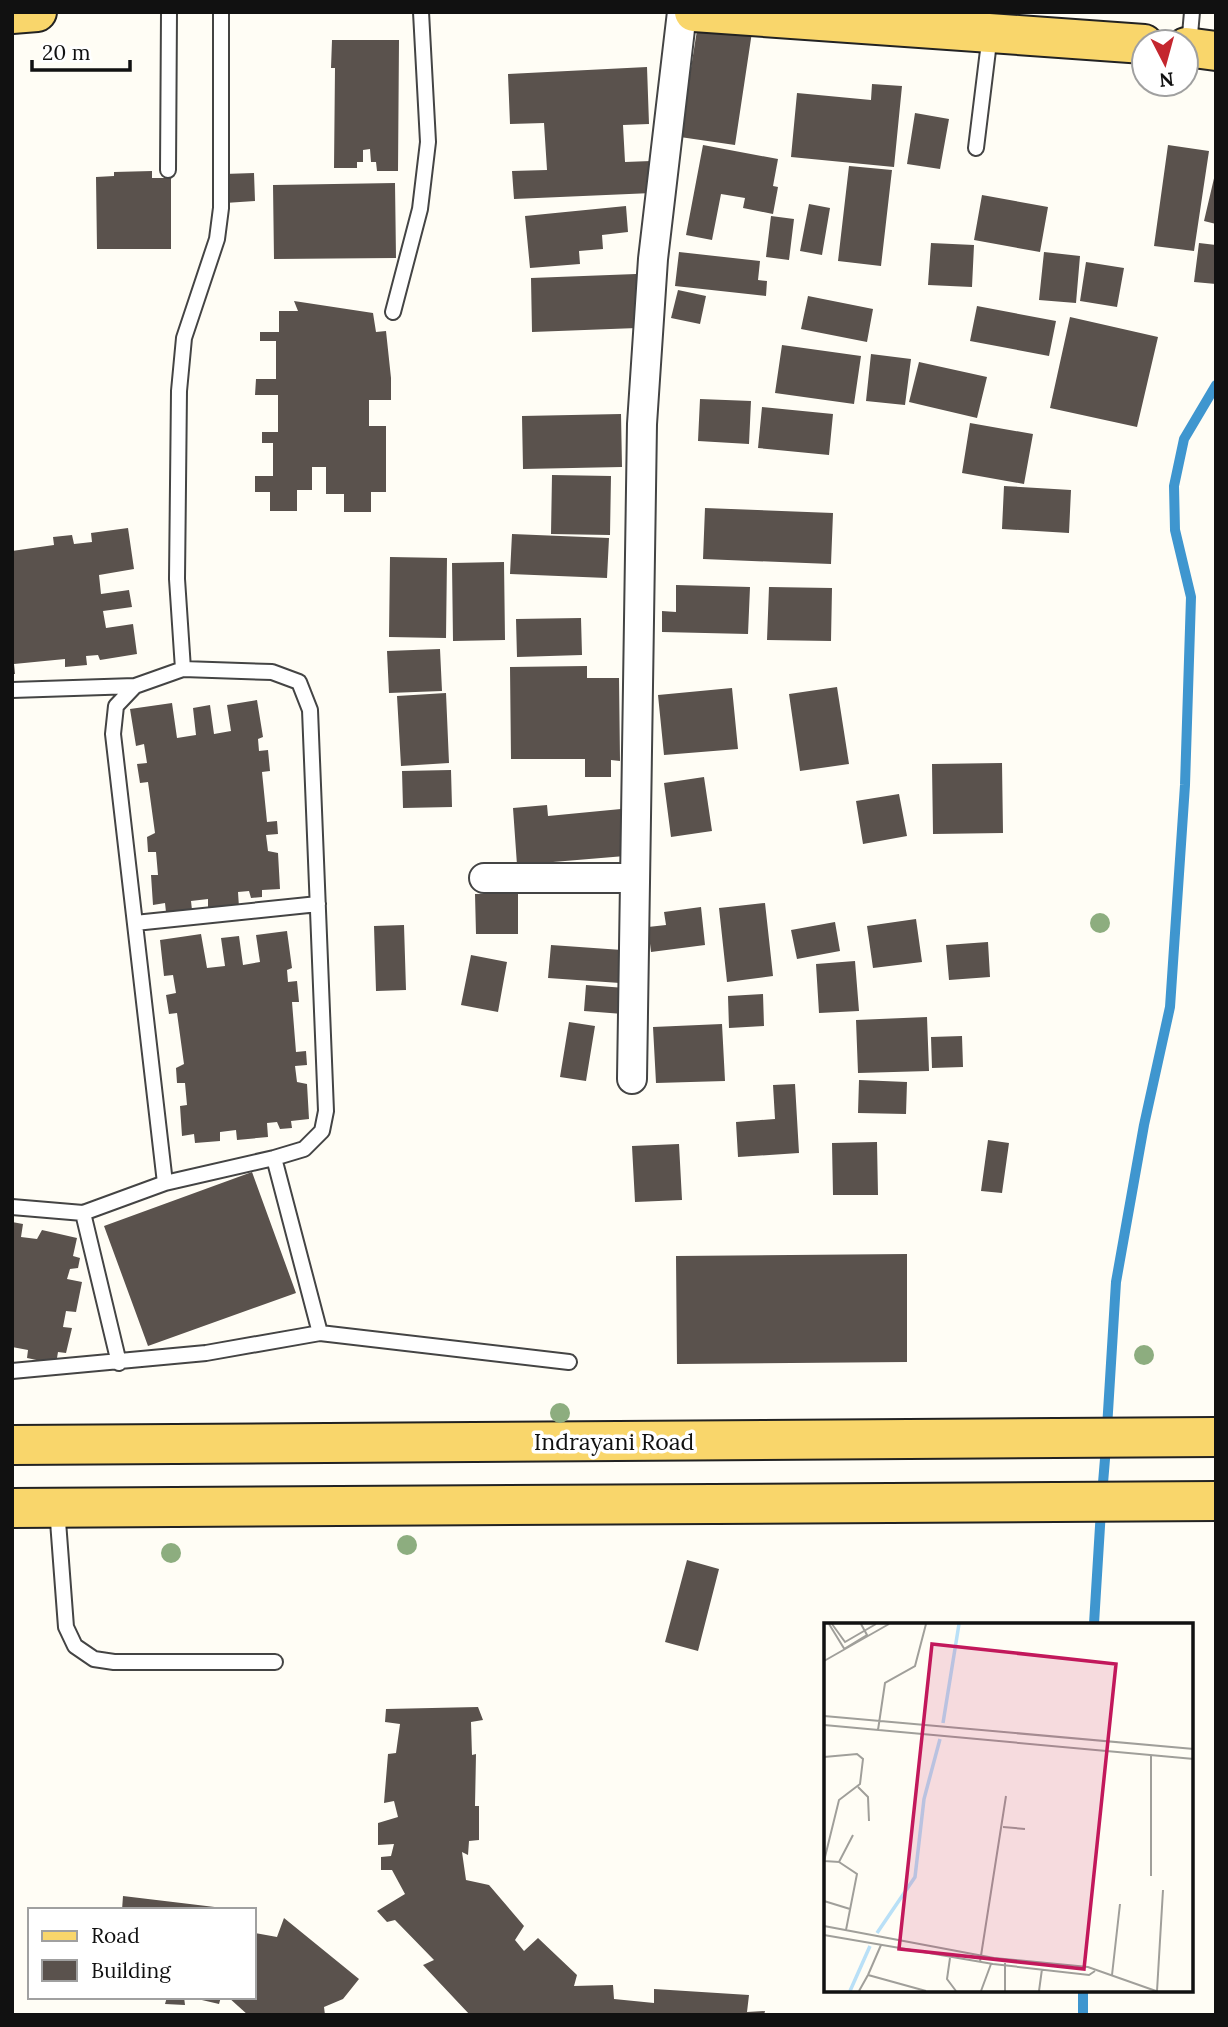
<svg xmlns="http://www.w3.org/2000/svg" width="1228" height="2027" viewBox="0 0 1228 2027" font-family="Lora,serif">
	<rect width="100%" height="100%" fill="#fffdf5"/>
	<g fill="none" stroke-linecap="round" stroke-linejoin="round">
		<path stroke="#3f96cf" stroke-width="10" d="M 1107,1428 L 1116,1282 L 1144,1125 L 1170,1007 L 1185,785 L 1191,597 L 1175,530 L 1174,486 L 1184,439 L 1216,385
			M 1102,1495 L 1106,1447
			M 1094,1624 L 1101,1510
			M 1083,2015 L 1083,1990"/>
	</g>
	<path fill="#5a524d" d="M 698,24 L 752,32 L 735,145 L 680,137 Z
		M 332,40 L 399,40 L 398,171 L 377,171 L 376,162 L 371,162 L 370,149 L 363,150 L 363,162 L 357,162 L 357,168 L 334,168 L 335,68 L 331,68 Z
		M 647,67 L 649,124 L 623,125 L 625,162 L 651,161 L 652,193 L 514,199 L 512,171 L 547,170 L 544,123 L 510,124 L 508,74 Z
		M 872,84 L 902,86 L 894,167 L 791,157 L 797,93 L 871,100 Z
		M 915,113 L 949,119 L 940,169 L 907,164 Z
		M 703,145 L 778,159 L 773,186 L 778,187 L 773,214 L 743,208 L 745,198 L 721,194 L 712,240 L 686,235 Z
		M 1168,145 L 1209,151 L 1194,251 L 1154,246 Z
		M 849,166 L 892,170 L 881,266 L 838,261 Z
		M 152,171 L 152,178 L 171,178 L 171,249 L 97,249 L 96,177 L 114,176 L 114,172 Z
		M 254,173 L 255,201 L 225,203 L 224,174 Z
		M 1215,174 L 1216,174 L 1216,224 L 1204,221 Z
		M 395,183 L 396,258 L 274,259 L 273,185 Z
		M 982,195 L 1048,207 L 1040,252 L 974,240 Z
		M 809,204 L 830,208 L 822,255 L 800,251 Z
		M 626,206 L 628,232 L 602,235 L 603,249 L 579,251 L 580,264 L 530,268 L 525,216 Z
		M 771,216 L 794,219 L 789,260 L 766,257 Z
		M 931,243 L 974,245 L 972,287 L 928,285 Z
		M 1199,243 L 1216,245 L 1216,284 L 1194,282 Z
		M 679,252 L 760,261 L 758,280 L 767,281 L 766,296 L 675,286 Z
		M 1044,252 L 1080,256 L 1076,303 L 1039,300 Z
		M 1086,262 L 1124,268 L 1117,307 L 1080,301 Z
		M 636,274 L 637,328 L 532,332 L 531,278 Z
		M 678,290 L 706,296 L 700,324 L 671,318 Z
		M 808,296 L 873,309 L 867,342 L 801,329 Z
		M 294,301 L 373,313 L 376,332 L 386,331 L 391,378 L 391,400 L 369,400 L 369,426 L 386,426 L 386,492 L 371,492 L 371,512 L 344,512 L 344,494 L 326,494 L 326,467 L 312,467 L 312,490 L 297,490 L 297,511 L 270,511 L 270,492 L 255,492 L 255,476 L 273,476 L 273,443 L 262,443 L 262,432 L 278,432 L 278,395 L 255,395 L 256,379 L 276,379 L 276,341 L 260,341 L 260,332 L 279,332 L 279,311 L 298,311 Z
		M 977,306 L 1056,321 L 1049,356 L 970,341 Z
		M 1070,317 L 1158,337 L 1137,427 L 1050,408 Z
		M 782,345 L 861,356 L 854,404 L 775,393 Z
		M 871,354 L 911,359 L 905,405 L 866,401 Z
		M 919,362 L 987,377 L 977,418 L 909,402 Z
		M 700,399 L 751,401 L 749,444 L 698,441 Z
		M 762,407 L 833,414 L 829,455 L 758,448 Z
		M 621,414 L 622,467 L 523,469 L 522,416 Z
		M 970,423 L 1033,434 L 1024,484 L 962,473 Z
		M 552,475 L 611,476 L 610,535 L 551,534 Z
		M 1004,486 L 1071,490 L 1069,533 L 1002,529 Z
		M 705,508 L 833,513 L 831,564 L 703,559 Z
		M 128,528 L 134,569 L 99,575 L 101,594 L 129,590 L 132,607 L 103,611 L 106,628 L 133,624 L 137,654 L 100,660 L 98,655 L 86,656 L 87,665 L 65,667 L 65,659 L 14,664 L 15,674 L 12,674 L 12,551 L 54,545 L 53,537 L 72,535 L 74,544 L 92,542 L 91,533 Z
		M 512,534 L 609,538 L 607,578 L 510,574 Z
		M 390,557 L 447,558 L 446,638 L 389,637 Z
		M 504,562 L 505,640 L 453,641 L 452,563 Z
		M 676,585 L 750,587 L 748,634 L 662,632 L 662,611 L 676,612 Z
		M 769,587 L 832,588 L 831,641 L 767,640 Z
		M 581,618 L 582,655 L 517,657 L 516,619 Z
		M 440,649 L 442,691 L 389,693 L 387,651 Z
		M 587,666 L 587,678 L 619,678 L 620,761 L 611,760 L 611,777 L 585,777 L 585,759 L 511,759 L 510,667 Z
		M 837,687 L 849,764 L 800,771 L 789,694 Z
		M 732,688 L 738,749 L 664,755 L 658,695 Z
		M 446,693 L 449,763 L 401,766 L 397,696 Z
		M 257,700 L 263,737 L 258,739 L 259,751 L 268,750 L 270,771 L 262,772 L 267,822 L 277,821 L 278,834 L 266,835 L 268,851 L 278,853 L 280,889 L 262,890 L 262,897 L 251,898 L 249,891 L 238,892 L 239,907 L 208,909 L 208,899 L 191,901 L 192,910 L 166,912 L 165,903 L 153,905 L 151,875 L 158,875 L 156,852 L 148,852 L 147,837 L 155,833 L 148,782 L 140,783 L 137,764 L 147,763 L 144,744 L 136,746 L 130,709 L 172,703 L 177,738 L 196,735 L 193,708 L 210,705 L 214,734 L 231,731 L 227,705 Z
		M 1002,763 L 1003,833 L 933,834 L 932,764 Z
		M 451,770 L 452,807 L 403,808 L 402,771 Z
		M 704,777 L 712,831 L 671,837 L 664,783 Z
		M 899,794 L 907,836 L 863,844 L 856,801 Z
		M 547,805 L 548,816 L 621,809 L 625,856 L 517,865 L 513,808 Z
		M 518,893 L 518,934 L 476,934 L 475,894 Z
		M 765,903 L 773,976 L 727,982 L 719,908 Z
		M 701,907 L 705,945 L 651,952 L 648,927 L 666,925 L 664,912 Z
		M 916,919 L 922,962 L 873,968 L 867,926 Z
		M 835,922 L 840,951 L 797,959 L 791,930 Z
		M 404,925 L 406,990 L 376,991 L 374,926 Z
		M 287,931 L 292,968 L 287,970 L 288,982 L 297,981 L 299,1002 L 292,1002 L 296,1052 L 306,1051 L 307,1065 L 295,1066 L 297,1082 L 307,1084 L 309,1119 L 291,1121 L 292,1128 L 280,1129 L 277,1122 L 267,1123 L 268,1137 L 237,1140 L 236,1130 L 220,1132 L 220,1141 L 195,1143 L 194,1134 L 182,1136 L 180,1106 L 187,1105 L 185,1083 L 177,1083 L 176,1068 L 184,1064 L 177,1013 L 169,1014 L 166,995 L 176,993 L 173,975 L 164,976 L 160,940 L 201,934 L 207,968 L 225,966 L 221,938 L 239,936 L 243,965 L 260,962 L 256,935 Z
		M 988,942 L 990,977 L 949,980 L 946,945 Z
		M 551,945 L 622,950 L 620,983 L 548,978 Z
		M 471,955 L 507,962 L 498,1012 L 461,1005 Z
		M 855,961 L 859,1011 L 819,1013 L 816,964 Z
		M 586,985 L 625,988 L 623,1014 L 584,1011 Z
		M 763,994 L 764,1026 L 729,1028 L 728,996 Z
		M 927,1017 L 929,1071 L 858,1073 L 856,1020 Z
		M 569,1022 L 595,1026 L 586,1081 L 560,1077 Z
		M 722,1024 L 725,1081 L 656,1083 L 653,1027 Z
		M 962,1036 L 963,1067 L 932,1068 L 931,1037 Z
		M 859,1080 L 907,1082 L 906,1114 L 858,1113 Z
		M 795,1084 L 799,1153 L 738,1157 L 736,1122 L 775,1119 L 773,1085 Z
		M 988,1140 L 1009,1143 L 1002,1193 L 981,1191 Z
		M 877,1142 L 878,1195 L 833,1195 L 832,1143 Z
		M 679,1144 L 682,1200 L 635,1202 L 632,1146 Z
		M 252,1172 L 296,1293 L 148,1346 L 104,1226 Z
		M 12,1222 L 23,1224 L 21,1237 L 37,1239 L 42,1230 L 77,1238 L 73,1256 L 80,1258 L 78,1268 L 70,1269 L 67,1279 L 82,1282 L 76,1312 L 66,1311 L 63,1327 L 72,1328 L 66,1353 L 58,1352 L 56,1364 L 27,1358 L 28,1350 L 12,1347 Z
		M 907,1254 L 907,1362 L 677,1364 L 676,1256 Z
		M 687,1560 L 719,1569 L 698,1651 L 665,1642 Z
		M 478,1707 L 483,1720 L 471,1722 L 472,1755 L 476,1754 L 475,1806 L 479,1806 L 479,1840 L 469,1841 L 468,1855 L 462,1852 L 466,1880 L 489,1885 L 524,1926 L 515,1940 L 524,1951 L 538,1938 L 577,1975 L 574,1986 L 613,1985 L 614,1999 L 654,2003 L 654,1989 L 749,1995 L 747,2012 L 765,2011 L 764,2015 L 470,2015 L 437,1980 L 423,1965 L 434,1960 L 395,1920 L 387,1922 L 377,1911 L 405,1894 L 392,1870 L 381,1870 L 381,1857 L 391,1856 L 394,1844 L 378,1845 L 378,1823 L 398,1817 L 394,1801 L 384,1803 L 388,1754 L 396,1753 L 400,1724 L 385,1722 L 386,1709 Z
		M 123,1896 L 223,1908 L 223,1910 L 122,1910 Z
		M 284,1918 L 359,1979 L 343,1999 L 324,2007 L 325,2015 L 248,2015 L 228,1997 L 254,1997 L 254,1935 L 255,1933 L 277,1937 Z
		M 167,1997 L 184,1997 L 185,2005 L 165,2004 Z
		M 189,1997 L 221,1997 L 219,2004 Z"/>
	<g fill="none" stroke-linecap="round" stroke-linejoin="round">
		<defs>
			<path id="service" d="M 1189,46 L 1192,12
				M 976,148 L 990,34
				M 168,170 L 169,12
				M 393,312 L 420,209 L 428,142 L 421,12
				M 12,690 L 135,686
				M 135,923 L 318,904
				M 165,1183 L 113,734 L 116,706 L 135,686 L 183,669
				M 12,1207 L 83,1213 L 165,1183 L 274,1158 L 304,1149 L 322,1131 L 326,1111 L 310,710 L 299,682 L 272,672 L 183,669 L 177,579 L 179,391 L 184,338 L 217,239 L 221,208 L 221,12
				M 83,1213 L 119,1363
				M 320,1333 L 569,1362
				M 12,1371 L 206,1353 L 320,1333 L 274,1158
				M 57,1508 L 66,1627 L 75,1646 L 94,1659 L 114,1662 L 275,1662"/>
			<path id="minor" d="M 484,878 L 635,878
				M 632,1079 L 642,424 L 653,259 L 682,12"/>
			<path id="primary" d="M 694,12 L 1144,44
				M 12,14 L 37,12
				M 1186,47 L 1216,51
				M 12,1445 L 1216,1437
				M 12,1508 L 1216,1501"/>
		</defs>
		<use href="#service" stroke="#444" stroke-width="18"/>
		<use href="#minor" stroke="#444" stroke-width="32"/>
		<use href="#primary" stroke="#222" stroke-width="42"/>
		<use href="#service" stroke="#fff" stroke-width="14"/>
		<use href="#minor" stroke="#fff" stroke-width="28"/>
		<use href="#primary" stroke="#f9d66b" stroke-width="38"/>
	</g>
	<g fill="#8dad7f">
		<circle cx="1100" cy="923" r="10"/>
		<circle cx="1144" cy="1355" r="10"/>
		<circle cx="560" cy="1413" r="10"/>
		<circle cx="407" cy="1545" r="10"/>
		<circle cx="171" cy="1553" r="10"/>
	</g>
	<g text-anchor="middle" stroke-width="7" stroke-linejoin="round" paint-order="stroke">
		<g font-size="23" fill="#111" stroke="#fff">
			<text x="614" y="1450">Indrayani Road</text>
		</g>
	</g>
	<g transform="translate(824 1623)">
		<rect width="369" height="369" fill="#fffdf5"/>
		<path fill="none" stroke="#b9e0f7" stroke-width="3.5" d="M 119,100 L 135,1M 53,310 L 91,254 L 100,176 L 116,116M 26,368 L 46,323"/>
		<path fill="none" stroke="#a09f9a" stroke-width="2" d="M 5,1 L 21,27M 8,1 L 21,19 L 52,1M 20,26 L 43,12 L 37,1M 0,38 L 65,1M 0,93 L 370,126M 0,102 L 370,136M 54,107 L 61,60 L 91,43 L 102,1M 0,134 L 33,131 L 39,136 L 36,161 L 15,177 L 0,238M 34,164 L 44,174 L 45,198M 179,204 L 201,206M 0,238 L 15,239 L 29,212M 15,239 L 33,251 L 22,307M 327,253 L 327,132M 0,278 L 26,286M 0,303 L 170,335 L 264,344 L 332,368M 0,312 L 169,341 L 265,352 L 271,348M 126,335 L 123,356 L 132,368M 156,339 L 182,173M 181,340 L 181,368M 44,352 L 57,322M 288,352 L 296,281M 35,368 L 44,352 L 102,368M 157,368 L 167,341M 215,368 L 218,346M 333,368 L 339,267"/>
		<path fill="#c2185b" fill-opacity="0.15" stroke="#c2185b" stroke-width="3.5" d="M 108,21 L 292,41 L 260,346 L 75,326 Z"/>
		<rect width="369" height="369" fill="none" stroke="#111" stroke-width="3.5"/>
	</g>
	<rect width="1228" height="2027" fill="none" stroke="#111111" stroke-width="28"/>
	<rect x="28" y="1908" width="228" height="91" fill="#ffffff" stroke="#a0a0a0" stroke-width="2"/>
	<rect x="42" y="1931" width="35" height="10" fill="#f9d66b" stroke="#a0a0a0" stroke-width="2"/>
	<text x="91" y="1943" font-size="21" fill="#111111">Road</text>
	<rect x="42" y="1960" width="35" height="21" fill="#5a524d" stroke="#a0a0a0" stroke-width="2"/>
	<text x="91" y="1978" font-size="21" fill="#111111">Building</text>
	<g transform="translate(1165 63) rotate(174)"><circle r="33" fill="#ffffff" stroke="#a0a0a0" stroke-width="2"/>
	<path d="M0-5L12 26L0 18L-12 26Z" fill="#c4262e"/>
	<text y="-10" font-size="19" font-weight="bold" text-anchor="middle" fill="#111111">N</text>
	</g>
	<path d="M32 60v10h98v-10" fill="none" stroke="#111111" stroke-width="3.5"/>
	<text x="42" y="60" font-size="21" fill="#111111" stroke="#ffffff" stroke-width="5" paint-order="stroke">20 m</text>
</svg>
